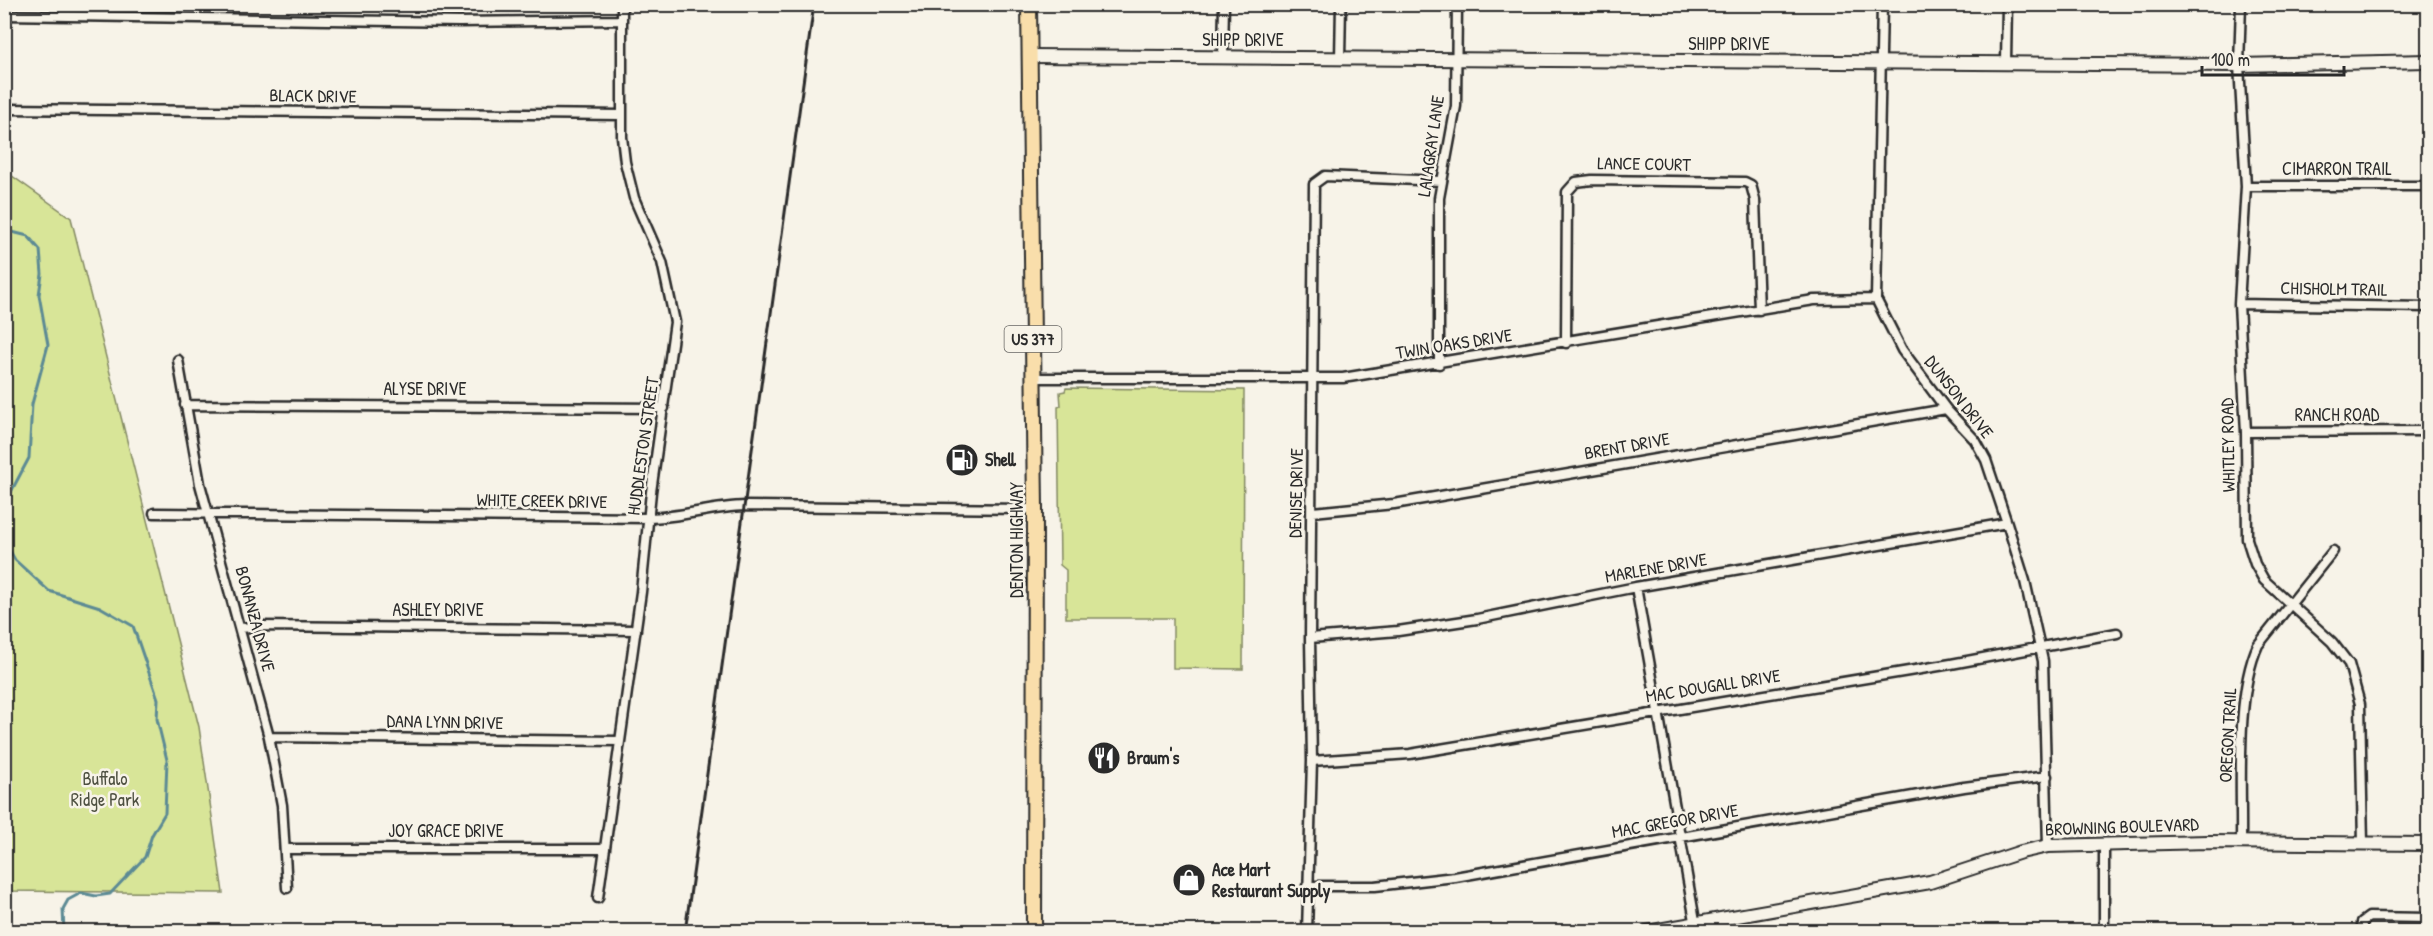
<svg xmlns="http://www.w3.org/2000/svg" width="2433" height="936" viewBox="0 0 2433 936" font-family="'Patrick Hand',sans-serif">
	<rect width="100%" height="100%" fill="#f7f3e8"/>
	<filter id="ink" filterUnits="userSpaceOnUse"><feTurbulence type="fractalNoise" baseFrequency=".0167" numOctaves="2"/><feDisplacementMap in="SourceGraphic" scale="12" xChannelSelector="R" yChannelSelector="G"/><feConvolveMatrix kernelMatrix="1 2 1 2 8 2 1 2 1" color-interpolation-filters="sRGB"/></filter>
	<g filter="url(#ink)">
		<path fill="#d8e598" stroke="#828862" stroke-width="1.5" d="M 5,175 L 12,176 L 71,218 L 199,727 L 223,893 L 5,891 Z
			M 1066,388 L 1244,390 L 1243,669 L 1173,668 L 1173,618 L 1066,618 L 1066,570 L 1060,565 L 1058,407 L 1061,406 L 1060,392 L 1065,391 Z"/>
		<g fill="none" stroke-linecap="round" stroke-linejoin="round">
			<path stroke="#5c8a94" stroke-width="3" d="M 4,230 L 28,236 L 40,250 L 42,274 L 39,295 L 48,345 L 32,404 L 29,458 L 4,505
				M 4,540 L 15,560 L 49,591 L 100,607 L 133,626 L 158,699 L 157,719 L 167,760 L 165,813 L 152,835 L 145,857 L 110,894 L 96,896 L 81,893 L 68,900 L 63,909 L 64,932"/>
			<defs>
				<path id="street" d="M 1882,4 L 1876,299 L 1902,350 L 1946,409 L 1975,440 L 1986,460 L 2007,523 L 2025,581 L 2043,661 L 2048,846
					M 2241,4 L 2239,65 L 2246,186 L 2239,304 L 2246,432 L 2247,539 L 2255,564 L 2264,580 L 2332,642 L 2349,664 L 2360,704 L 2363,843
					M 4,15 L 459,22 L 622,20
					M 1223,58 L 1224,4
					M 1340,59 L 1341,4
					M 2006,62 L 2007,4
					M 4,109 L 622,115
					M 2246,186 L 2428,186
					M 2239,304 L 2428,307
					M 1566,343 L 1567,192 L 1576,182 L 1592,180 L 1745,182 L 1751,185 L 1755,200 L 1759,310
					M 178,360 L 200,484 L 269,737 L 282,805 L 287,888
					M 1439,364 L 1439,198 L 1456,106 L 1457,4
					M 1034,378 L 1343,378 L 1814,300 L 1876,299
					M 185,405 L 664,408
					M 2246,432 L 2428,431
					M 1313,512 L 1394,504 L 1946,409
					M 154,513 L 649,518 C 682,517 712,507 745,506 L 1035,509
					M 1636,587 L 1697,932
					M 241,628 L 261,626 L 636,630
					M 1310,638 L 1398,631 L 1477,619 L 1636,587 L 2007,523
					M 269,737 L 620,741
					M 1312,761 L 1410,754 L 1951,664 L 2117,633
					M 2241,843 C 2242,786 2235,695 2258,645 L 2333,551
					M 286,849 L 605,849
					M 1307,886 L 1375,886 L 1455,877 L 1964,787 L 2047,776
					M 598,898 L 641,592 L 651,492 L 675,322 L 662,262 L 634,198 L 625,162 L 622,137 L 622,4
					M 1307,932 L 1312,761 L 1310,638 L 1314,184 L 1325,176 L 1441,181
					M 2104,932 L 2104,845
					M 2362,932 L 2362,922 L 2369,917 L 2428,918"/>
				<path id="secondary" d="M 1030,56 L 2239,65 L 2428,61
					M 1647,932 L 1930,882 L 2021,852 L 2048,846 L 2208,842 L 2428,844"/>
				<path id="primary" d="M 1029,4 L 1035,509 L 1034,932"/>
			</defs>
			<use href="#street" stroke="#2b2b2b" stroke-width="13"/>
			<use href="#secondary" stroke="#2b2b2b" stroke-width="16"/>
			<use href="#primary" stroke="#2b2b2b" stroke-width="18"/>
			<use href="#street" stroke="#f7f3e8" stroke-width="8"/>
			<use href="#secondary" stroke="#f7f3e8" stroke-width="12"/>
			<use href="#primary" stroke="#f9deab" stroke-width="14"/>
			<path stroke="#2b2b2b" stroke-width="3" d="M 685,932 L 814,4"/>
		</g>
	</g>
	<defs>
		<symbol id="fuel-disc" viewBox="-11 -11 22 22"><circle r="9.5" fill="#2b2b2b" stroke="#f7f3e8"/><path d="M-5.5-6h7V0h2V4h1.3V-2.5L3-4.5l.8-.8L6-3V5H2.5V1h-1V6h-7ZM-4.2-4.7v3.2H.2V-4.7Z" fill="#fff"/></symbol>
		<symbol id="restaurant-disc" viewBox="-11 -11 22 22"><circle r="9.5" fill="#2b2b2b" stroke="#f7f3e8"/><path d="M-5-6h1v4h1v-4h1v4h1v-4h1v5L-1.5 .5V6h-2V.5L-5-1ZM5-6V6H3V1.5H1.5Q1.5-4 5-6Z" fill="#fff"/></symbol>
		<symbol id="shop-disc" viewBox="-11 -11 22 22"><circle r="9.5" fill="#2b2b2b" stroke="#f7f3e8"/><path d="M-5-2.5h2.3a2.7 3.5 0 0 1 5.4 0H5L5.5 6h-11ZM-1.5-2.5h3a1.5 2.3 0 0 0-3 0Z" fill="#fff"/></symbol>
	</defs>
	<g fill-rule="evenodd">
		<use href="#fuel-disc" x="943" y="441" width="38" height="38"/>
		<use href="#restaurant-disc" x="1085" y="739" width="38" height="38"/>
		<use href="#shop-disc" x="1170" y="861" width="38" height="38"/>
	</g>
	<g text-anchor="middle" stroke-width="5" stroke-linejoin="round" paint-order="stroke">
		<rect fill="#f7f3e8" stroke="#686764" stroke-width="1.5" x="1004.5" y="326" width="57" height="26" rx="4.5"/>
		<g font-size="16" font-weight="bold" fill="#2b2b2b">
			<text x="1033" y="345">US 377</text>
		</g>
		<g font-size="18" fill="#2b2b2b" stroke="#f7f3e8">
			<text x="1243" y="46">SHIPP DRIVE</text>
			<text x="1729" y="50">SHIPP DRIVE</text>
			<text transform="translate(313 96) rotate(1)" y="6">BLACK DRIVE</text>
			<text transform="translate(1431 146) rotate(-82)" y="6">LALAGRAY LANE</text>
			<text transform="translate(1644 164) rotate(1)" y="6">LANCE COURT</text>
			<text x="2337" y="175">CIMARRON TRAIL</text>
			<text transform="translate(2334 289) rotate(1)" y="6">CHISHOLM TRAIL</text>
			<text transform="translate(1454 344) rotate(-9)" y="6">TWIN OAKS DRIVE</text>
			<text x="425" y="395">ALYSE DRIVE</text>
			<text transform="translate(1959 397) rotate(52)" y="6">DUNSON DRIVE</text>
			<text x="2337" y="421">RANCH ROAD</text>
			<text transform="translate(2228 445) rotate(-91)" y="6">WHITLEY ROAD</text>
			<text transform="translate(643 446) rotate(-82)" y="6">HUDDLESTON STREET</text>
			<text transform="translate(1627 446) rotate(-10)" y="6">BRENT DRIVE</text>
			<text transform="translate(1296 493) rotate(-89)" y="6">DENISE DRIVE</text>
			<text transform="translate(542 501) rotate(1)" y="6">WHITE CREEK DRIVE</text>
			<text transform="translate(1017 540) rotate(-90)" y="6">DENTON HIGHWAY</text>
			<text transform="translate(1656 568) rotate(-10)" y="6">MARLENE DRIVE</text>
			<text x="438" y="616">ASHLEY DRIVE</text>
			<text transform="translate(255 619) rotate(75)" y="6">BONANZA DRIVE</text>
			<text transform="translate(1713 686) rotate(-9)" y="6">MAC DOUGALL DRIVE</text>
			<text transform="translate(445 722) rotate(1)" y="6">DANA LYNN DRIVE</text>
			<text transform="translate(2228 735) rotate(-87)" y="6">OREGON TRAIL</text>
			<text transform="translate(1675 821) rotate(-10)" y="6">MAC GREGOR DRIVE</text>
			<text transform="translate(2122 827) rotate(-2)" y="6">BROWNING BOULEVARD</text>
			<text x="446" y="837">JOY GRACE DRIVE</text>
		</g>
		<g font-size="18" font-weight="bold" fill="#2b2b2b" stroke="#f7f3e8" text-anchor="start">
			<text x="985" y="466">Shell</text>
			<text x="1127" y="764">Braum's</text>
			<text x="1212" y="876">Ace Mart<tspan x="1212" dy="21">Restaurant Supply</tspan></text>
		</g>
		<g font-size="18" fill="#4e5041" stroke="#f7f3e8">
			<text x="105" y="785">Buffalo<tspan x="105" dy="21">Ridge Park</tspan></text>
		</g>
	</g>
	<rect width="2433" height="936" fill="none" stroke="#f7f3e8" stroke-width="24"/>
	<rect x="12" y="12" width="2409" height="912" fill="none" stroke="#2b2b2b" stroke-width="2" filter="url(#ink)"/>
	<path d="M2202 66v9h142v-9" fill="none" stroke="#2b2b2b" stroke-width="3"/>
	<text x="2211" y="66" font-size="18" fill="#2b2b2b" stroke="#f7f3e8" stroke-width="4.5" paint-order="stroke">100 m</text>
</svg>
